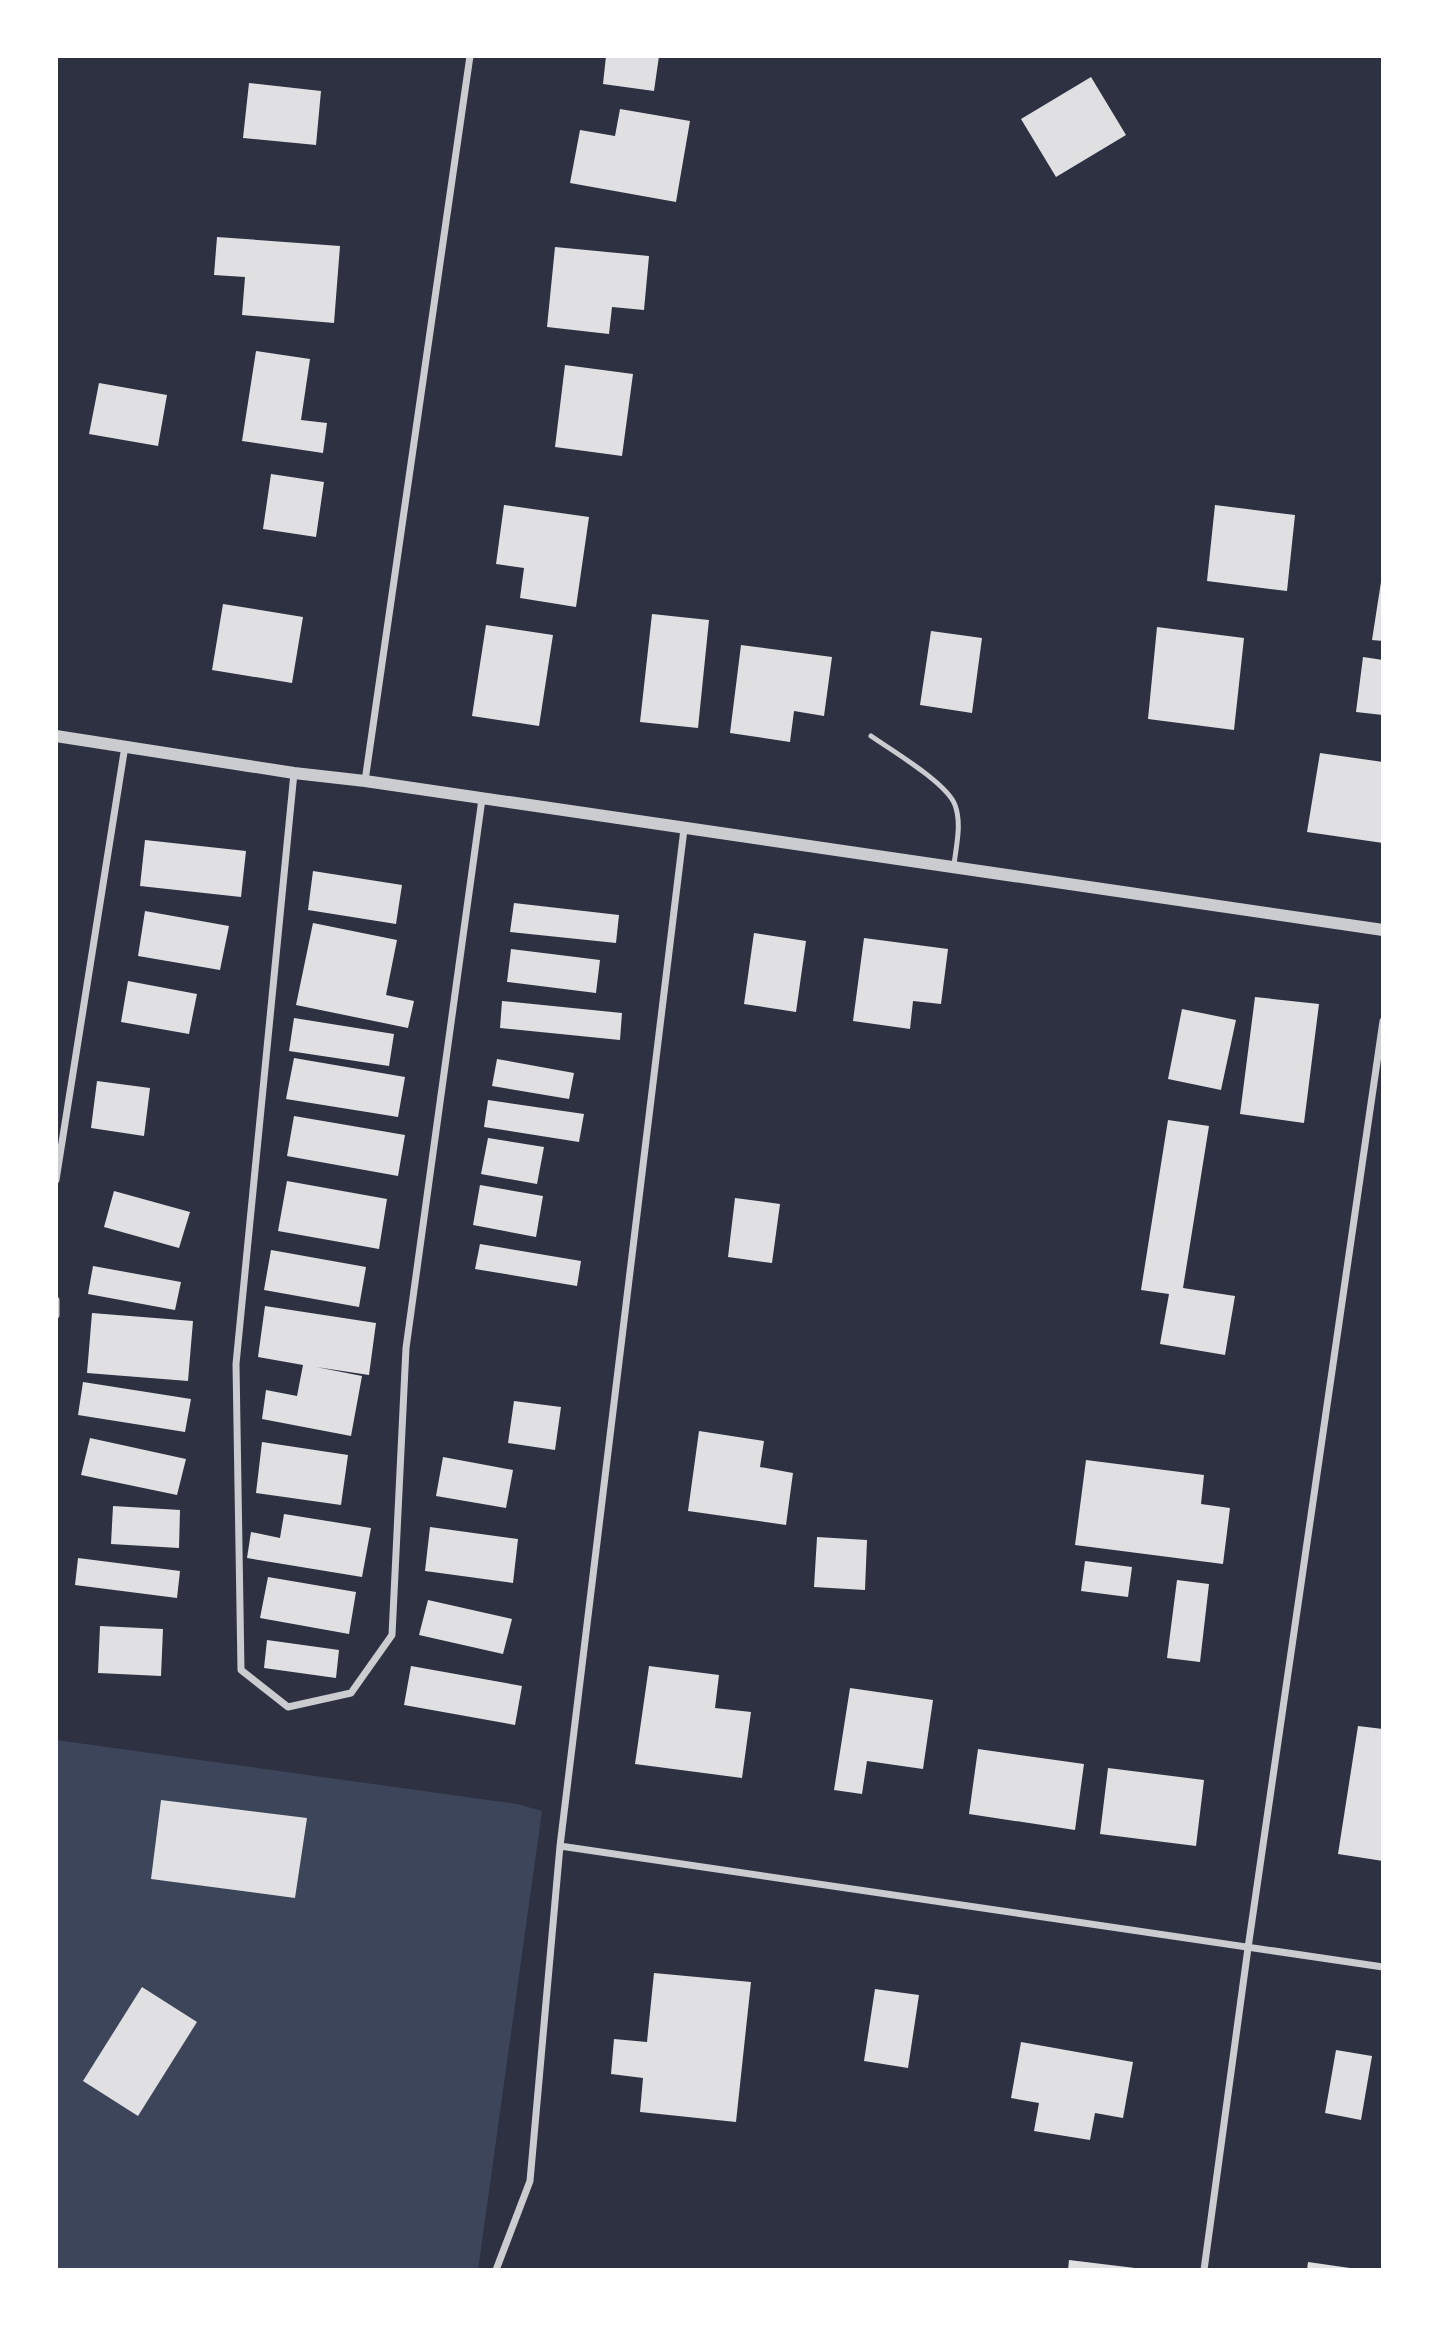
<svg xmlns="http://www.w3.org/2000/svg" width="1439" height="2326" viewBox="0 0 1439 2326" font-family="'Source Serif 4',serif">
	<rect width="100%" height="100%" fill="#2d3142"/>
	<path fill="#3c4559" d="M 56,1740 L 517,1804 L 542,1811 L 478,2270 L 56,2270 Z"/>
	<path fill="#e0e0e3" d="M 606,56 L 659,56 L 654,91 L 603,84 Z
		M 1091,77 L 1126,135 L 1056,177 L 1021,119 Z
		M 249,83 L 321,91 L 316,145 L 243,138 Z
		M 620,109 L 690,121 L 676,202 L 570,183 L 580,130 L 615,136 Z
		M 217,237 L 340,246 L 334,323 L 242,315 L 245,277 L 214,275 Z
		M 555,247 L 649,256 L 644,310 L 612,307 L 609,334 L 547,327 Z
		M 256,351 L 310,359 L 301,420 L 327,423 L 323,453 L 242,441 Z
		M 565,365 L 633,374 L 622,456 L 555,447 Z
		M 99,383 L 167,395 L 158,446 L 89,434 Z
		M 271,474 L 324,482 L 316,537 L 263,529 Z
		M 504,505 L 589,517 L 576,607 L 520,598 L 524,568 L 496,564 Z
		M 1215,505 L 1295,515 L 1287,591 L 1207,581 Z
		M 1381,582 L 1383,582 L 1383,641 L 1372,640 Z
		M 223,604 L 303,617 L 292,683 L 212,670 Z
		M 652,614 L 709,620 L 698,728 L 640,722 Z
		M 486,625 L 553,635 L 539,726 L 472,716 Z
		M 1157,627 L 1244,638 L 1234,730 L 1148,719 Z
		M 931,631 L 982,638 L 972,713 L 920,705 Z
		M 741,645 L 832,657 L 824,716 L 794,711 L 790,742 L 730,733 Z
		M 1363,657 L 1383,660 L 1383,715 L 1356,712 Z
		M 1320,753 L 1383,762 L 1383,843 L 1307,832 Z
		M 145,840 L 246,851 L 241,897 L 140,886 Z
		M 313,871 L 402,885 L 396,924 L 308,910 Z
		M 514,903 L 619,915 L 616,943 L 510,932 Z
		M 145,911 L 229,926 L 220,970 L 138,956 Z
		M 313,923 L 397,940 L 386,995 L 414,1001 L 408,1028 L 296,1005 Z
		M 754,933 L 806,941 L 796,1012 L 744,1004 Z
		M 864,938 L 948,949 L 941,1004 L 913,1001 L 910,1029 L 853,1021 Z
		M 511,949 L 600,960 L 596,993 L 507,982 Z
		M 128,981 L 197,994 L 189,1034 L 121,1022 Z
		M 1255,997 L 1319,1004 L 1304,1123 L 1240,1114 Z
		M 502,1001 L 622,1013 L 620,1040 L 500,1028 Z
		M 1182,1009 L 1236,1020 L 1221,1090 L 1168,1079 Z
		M 294,1018 L 394,1034 L 389,1066 L 289,1051 Z
		M 294,1058 L 405,1077 L 398,1117 L 286,1099 Z
		M 497,1059 L 574,1073 L 569,1099 L 492,1086 Z
		M 97,1081 L 150,1088 L 144,1136 L 91,1128 Z
		M 488,1100 L 584,1114 L 579,1142 L 484,1127 Z
		M 294,1116 L 405,1135 L 398,1176 L 287,1156 Z
		M 1168,1120 L 1209,1126 L 1183,1288 L 1235,1296 L 1225,1355 L 1160,1344 L 1169,1294 L 1141,1290 Z
		M 488,1138 L 544,1147 L 537,1184 L 481,1174 Z
		M 287,1181 L 387,1199 L 379,1249 L 278,1231 Z
		M 480,1185 L 543,1196 L 536,1237 L 473,1225 Z
		M 114,1191 L 190,1212 L 179,1248 L 104,1227 Z
		M 735,1198 L 780,1204 L 772,1263 L 728,1257 Z
		M 480,1244 L 581,1261 L 577,1286 L 475,1269 Z
		M 271,1250 L 366,1267 L 359,1307 L 264,1290 Z
		M 93,1266 L 181,1282 L 175,1310 L 88,1294 Z
		M 265,1306 L 376,1323 L 369,1375 L 316,1367 L 362,1376 L 351,1436 L 262,1419 L 266,1390 L 297,1396 L 303,1365 L 258,1357 Z
		M 92,1313 L 193,1321 L 188,1381 L 87,1373 Z
		M 83,1382 L 191,1399 L 185,1432 L 78,1415 Z
		M 514,1401 L 561,1407 L 555,1450 L 508,1443 Z
		M 699,1431 L 764,1441 L 760,1467 L 793,1473 L 786,1525 L 688,1511 Z
		M 90,1438 L 186,1459 L 177,1495 L 81,1475 Z
		M 262,1442 L 348,1455 L 341,1505 L 256,1493 Z
		M 443,1457 L 513,1470 L 506,1508 L 436,1496 Z
		M 1086,1460 L 1204,1475 L 1201,1504 L 1230,1508 L 1223,1564 L 1075,1545 Z
		M 113,1506 L 180,1510 L 179,1548 L 111,1544 Z
		M 284,1514 L 371,1528 L 362,1577 L 247,1558 L 251,1532 L 280,1538 Z
		M 430,1527 L 518,1539 L 513,1583 L 425,1571 Z
		M 817,1537 L 867,1540 L 865,1590 L 814,1587 Z
		M 78,1558 L 180,1571 L 177,1598 L 75,1585 Z
		M 1085,1561 L 1132,1567 L 1128,1597 L 1081,1591 Z
		M 268,1577 L 356,1592 L 349,1634 L 260,1618 Z
		M 1177,1580 L 1209,1584 L 1200,1662 L 1167,1658 Z
		M 428,1600 L 512,1619 L 503,1654 L 419,1635 Z
		M 100,1626 L 163,1629 L 161,1676 L 98,1673 Z
		M 267,1640 L 339,1650 L 336,1678 L 264,1668 Z
		M 411,1666 L 522,1686 L 515,1725 L 404,1705 Z
		M 649,1666 L 719,1675 L 715,1708 L 751,1712 L 742,1778 L 635,1764 Z
		M 850,1688 L 933,1700 L 923,1769 L 867,1761 L 862,1794 L 834,1790 Z
		M 1358,1726 L 1383,1729 L 1383,1861 L 1338,1854 Z
		M 978,1749 L 1084,1764 L 1075,1830 L 969,1814 Z
		M 1108,1768 L 1204,1780 L 1196,1846 L 1100,1834 Z
		M 161,1800 L 307,1818 L 295,1898 L 151,1879 Z
		M 654,1973 L 751,1982 L 736,2122 L 640,2112 L 643,2078 L 611,2074 L 614,2039 L 647,2042 Z
		M 142,1987 L 197,2022 L 138,2116 L 83,2081 Z
		M 875,1989 L 919,1995 L 908,2068 L 864,2061 Z
		M 1021,2042 L 1133,2062 L 1123,2118 L 1095,2113 L 1090,2140 L 1034,2131 L 1039,2103 L 1011,2098 Z
		M 1336,2050 L 1372,2056 L 1361,2120 L 1325,2113 Z
		M 1069,2260 L 1135,2268 L 1134,2270 L 1068,2270 Z
		M 1308,2262 L 1350,2268 L 1350,2270 L 1307,2270 Z"/>
	<g fill="none" stroke-linecap="round" stroke-linejoin="round">
		<path stroke="#caccd0" stroke-width="5" d="M 871,736 C 891,750 947,783 955,805 C 962,824 956,846 954,865"/>
		<path stroke="#caccd0" stroke-width="7" d="M 294,773 L 236,1364 L 241,1670 L 288,1707 L 351,1693 L 392,1635 L 406,1348 L 482,799
			M 365,781 L 470,56
			M 56,1180 L 125,746
			M 56,1300 L 56,1315
			M 560,1846 L 1383,1967
			M 496,2270 L 530,2181 L 560,1846 L 684,829
			M 1204,2270 L 1248,1948 L 1383,1021"/>
		<path stroke="#caccd0" stroke-width="12" d="M 56,736 L 294,773 L 365,781 L 1383,930"/>
	</g>
	<rect width="1439" height="2326" fill="none" stroke="#ffffff" stroke-width="116"/>
</svg>
